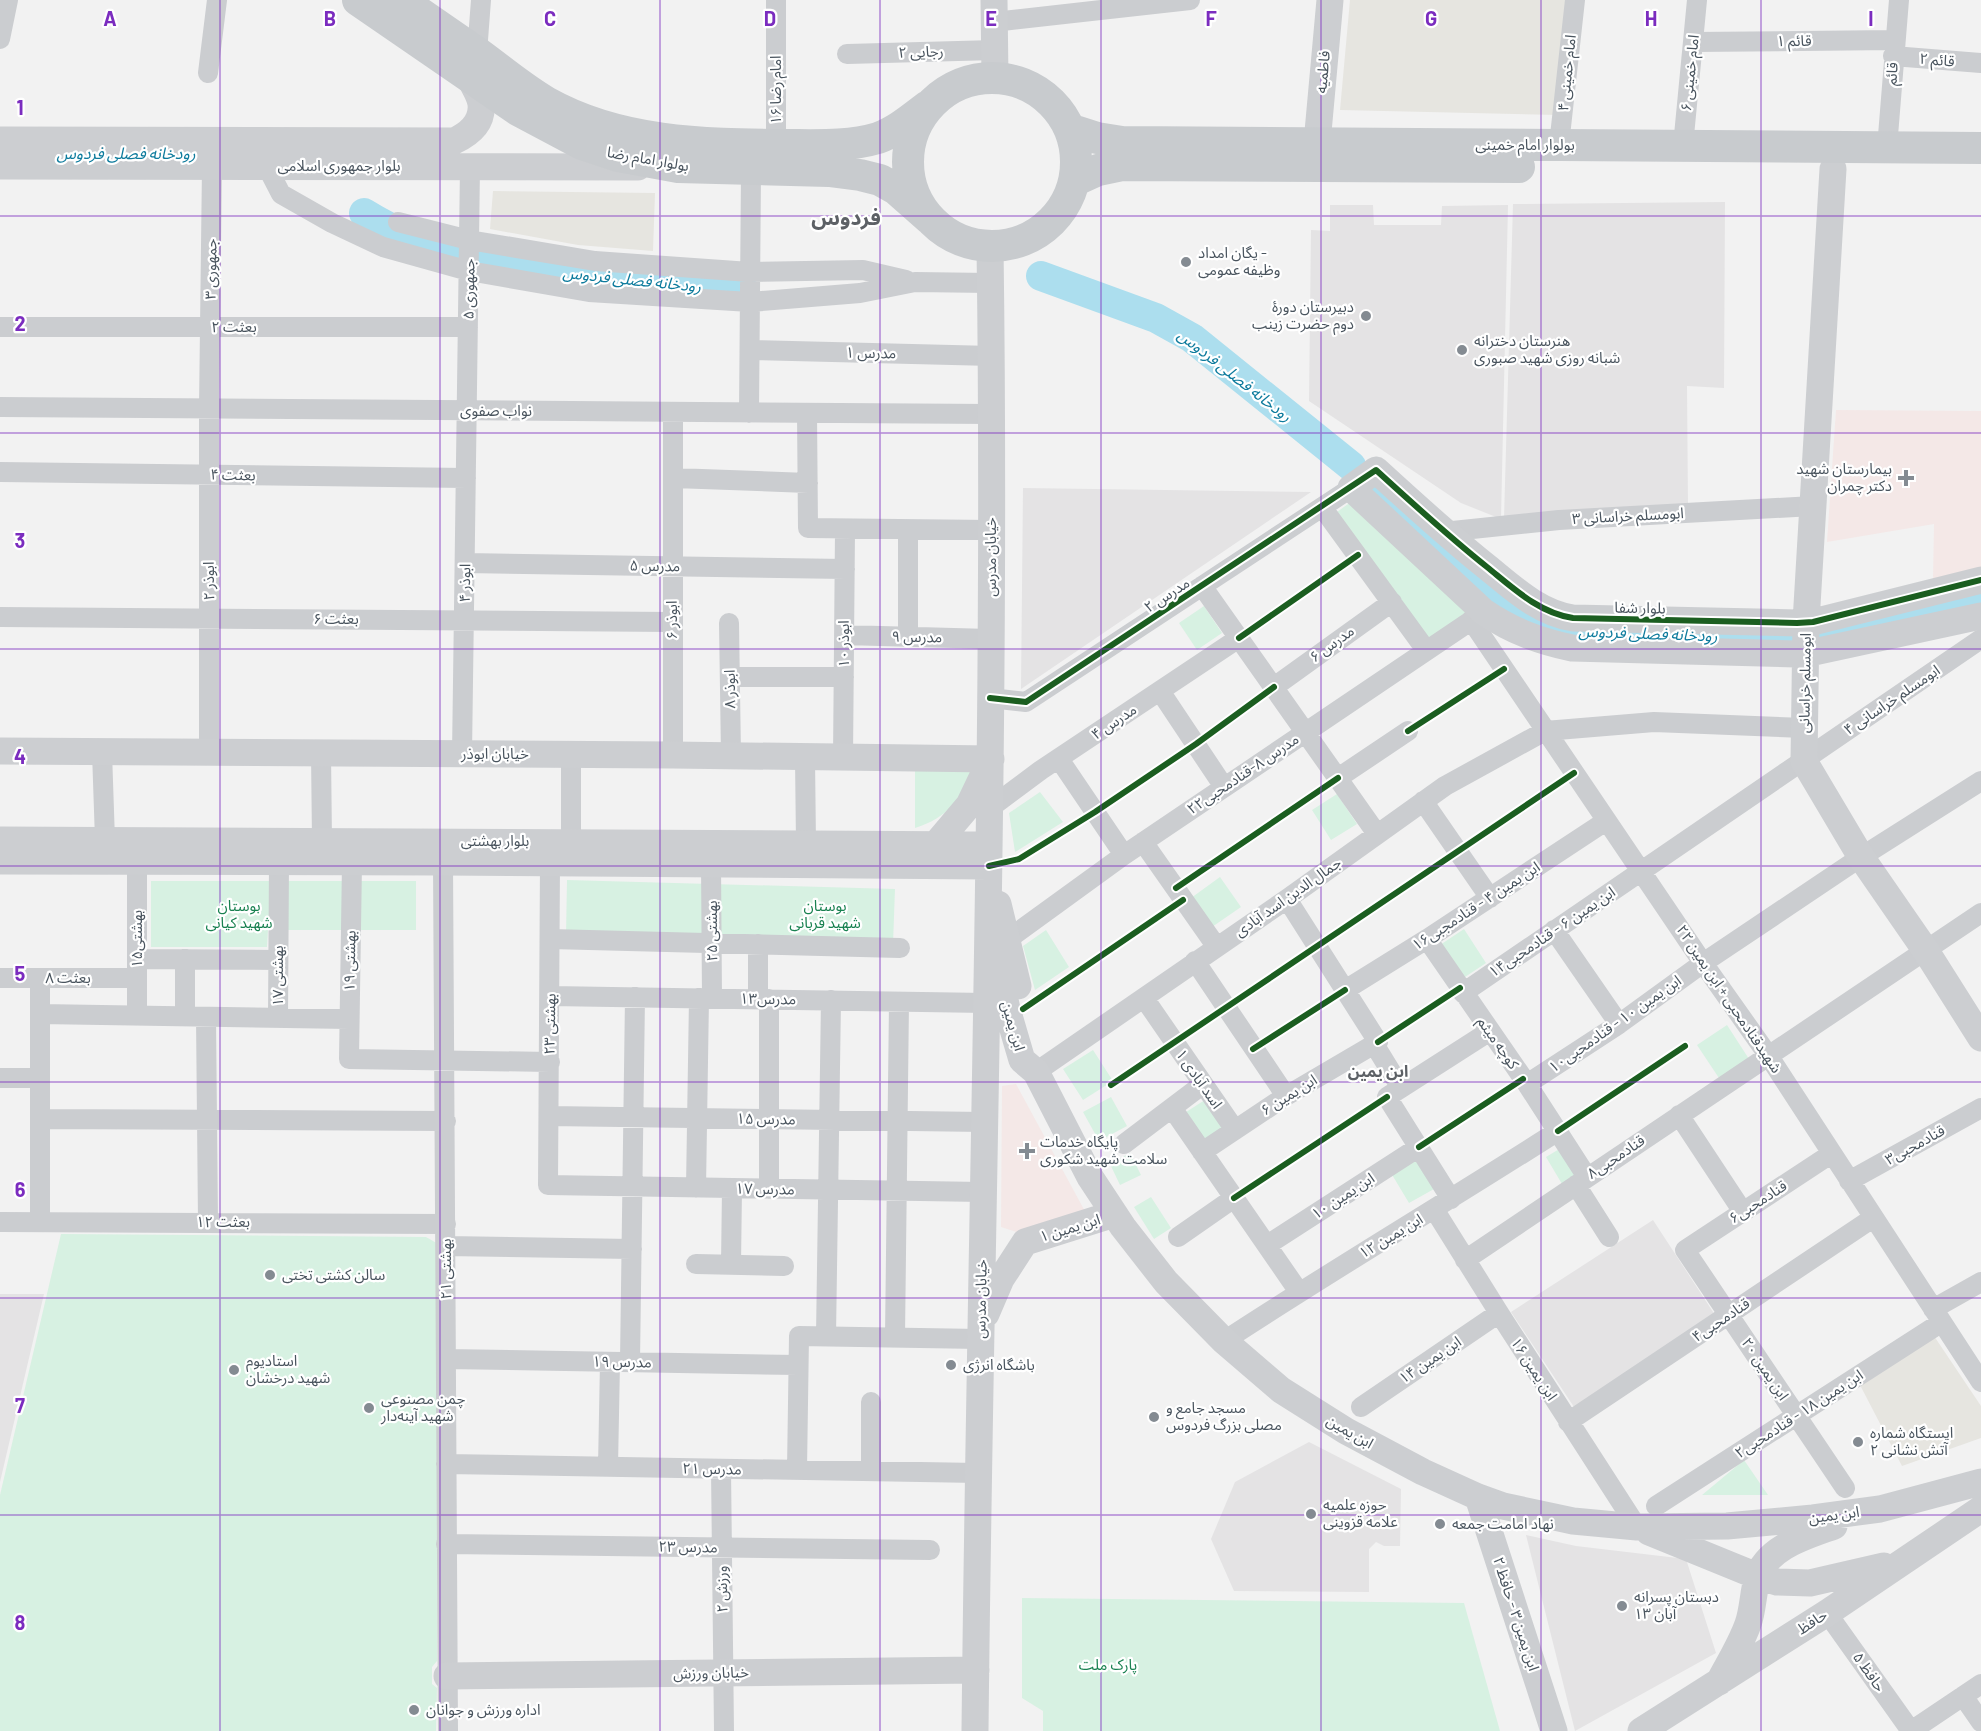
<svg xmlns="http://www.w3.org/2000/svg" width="1981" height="1731" viewBox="0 0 1981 1731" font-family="Barlow,'Noto Sans Arabic',sans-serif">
	<rect width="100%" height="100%" fill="#f2f2f2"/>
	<path fill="#e6e5e0" d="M 1350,0 L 1571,0 L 1559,115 L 1340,110 Z
		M 493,191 L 655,193 L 653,251 L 578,245 L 490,229 Z
		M 1934,1336 L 1981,1406 L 1981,1438 L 1902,1466 L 1860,1385 Z"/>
	<path fill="#e4e3e4" d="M 1725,202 L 1724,388 L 1687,386 L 1688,507 L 1504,519 L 1513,204 Z
		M 1330,205 L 1373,205 L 1374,225 L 1441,225 L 1442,206 L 1508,205 L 1501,519 L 1461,503 L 1309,401 L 1311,230 L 1330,231 Z
		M 1023,488 L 1311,492 L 1021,689 Z
		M 1653,1220 L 1715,1315 L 1574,1407 L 1511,1312 Z
		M 0,1294 L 44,1294 L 0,1482 Z
		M 1309,1442 L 1401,1489 L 1400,1546 L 1384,1546 L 1376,1542 L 1369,1549 L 1369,1592 L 1234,1591 L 1211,1539 L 1235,1482 Z
		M 1526,1535 L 1576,1546 L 1686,1559 L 1716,1653 L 1575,1731 Z"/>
	<path fill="#f4e8e7" d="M 1836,410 L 1981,411 L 1981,569 L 1933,580 L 1934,524 L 1827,542 Z
		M 1016,1084 L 1087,1215 L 1026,1235 L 1001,1227 L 1002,1086 Z"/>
	<path fill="#d7f1e2" d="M 1355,499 L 1470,612 L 1429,642 L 1337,512 Z
		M 1204,606 L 1222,633 L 1197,650 L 1179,623 Z
		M 915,767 L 972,767 C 963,799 947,818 915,828 Z
		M 1040,792 L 1063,822 L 1015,852 L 1009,813 Z
		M 1337,794 L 1357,824 L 1331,840 L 1312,810 Z
		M 1220,877 L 1241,907 L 1212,927 L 1191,898 Z
		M 567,880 L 895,889 L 893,944 L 566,935 Z
		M 151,881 L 416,881 L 416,930 L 268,930 L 267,947 L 151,947 Z
		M 1464,929 L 1486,963 L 1462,979 L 1440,945 Z
		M 1046,930 L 1069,967 L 1035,990 L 1023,946 Z
		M 1727,1025 L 1749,1059 L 1719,1078 L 1697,1045 Z
		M 1093,1050 L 1113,1081 L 1083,1100 L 1063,1069 Z
		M 1111,1097 L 1127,1126 L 1099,1141 L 1083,1112 Z
		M 1208,1098 L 1227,1129 L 1203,1144 L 1183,1114 Z
		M 1561,1148 L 1577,1175 L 1562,1184 L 1546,1157 Z
		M 1130,1153 L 1141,1175 L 1120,1185 L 1110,1164 Z
		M 1416,1158 L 1434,1189 L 1409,1203 L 1391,1173 Z
		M 1151,1197 L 1171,1228 L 1154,1239 L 1134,1207 Z
		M 61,1234 L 426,1237 L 440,1245 L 437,1661 L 432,1667 L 432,1684 L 437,1688 L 436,1731 L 0,1731 L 0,1495 Z
		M 1744,1460 L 1768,1495 L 1702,1495 Z
		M 1022,1598 L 1464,1603 L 1500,1731 L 1043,1731 L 1043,1711 L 1022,1698 Z"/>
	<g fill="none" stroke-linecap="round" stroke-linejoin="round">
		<path stroke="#acdeee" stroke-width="30" d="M 364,213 C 395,232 420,242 455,253
			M 484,258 L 594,278 L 744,291
			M 1041,276 L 1156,318 L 1192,338 L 1351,466
			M 1379,492 L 1490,589 L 1541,622 L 1575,632 L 1786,636
			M 1822,635 L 1981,596"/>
		<path stroke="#cbcdd0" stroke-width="20" d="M 776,0 L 776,145
			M 994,22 L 1190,0
			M 0,39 L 8,0
			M 1693,42 L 1894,40
			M 477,53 L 481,0
			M 847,54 L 995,50
			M 1893,56 L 1981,63
			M 208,73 L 217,0
			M 1559,145 L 1575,0
			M 1683,146 L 1697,0
			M 1887,148 L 1899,0
			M 266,165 L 281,194 L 332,223 L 383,247 L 469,271 L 589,292 L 750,302 L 860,293 L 915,282 L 990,283
			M 398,222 L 469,240 L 595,261 L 750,272 L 863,270 L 906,280
			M 0,327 L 468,327
			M 750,350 L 992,356
			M 0,407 L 991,414
			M 749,413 L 751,171
			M 807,413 L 808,528 L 991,530
			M 0,472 L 466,478
			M 674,478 L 808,483
			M 1322,507 L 1426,650
			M 908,530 L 908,637
			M 1443,532 L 1559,520 L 1813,506
			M 465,563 L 845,569
			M 1202,586 L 1377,834
			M 0,617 L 672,622
			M 1471,620 L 1703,963 L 1768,1055 L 1981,1382
			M 729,623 L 731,756
			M 844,635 L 990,639
			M 730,677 L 844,677
			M 1274,687 L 1392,602
			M 1160,691 L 1224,787
			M 990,698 L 1026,702 L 1351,488
			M 102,752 L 105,840
			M 209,753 L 209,409 L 212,166
			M 321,753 L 322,841
			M 462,755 L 470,167
			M 673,755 L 673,412
			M 805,758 L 806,843
			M 843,758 L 845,530
			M 1059,759 L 1124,855
			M 1338,778 L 1408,731
			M 1423,801 L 1490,898
			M 990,808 L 1041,770 L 1239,638
			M 571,842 L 571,754
			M 1143,842 L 1216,946
			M 137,862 L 137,1016
			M 443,862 L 448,1731
			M 352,863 L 349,1059 L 550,1062
			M 550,863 L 548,1185 L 983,1192
			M 711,864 L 712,999
			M 1554,930 L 1619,1024
			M 550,939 L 900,948
			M 1427,939 L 1527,1084 L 1587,1177
			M 1007,940 L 1124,855 L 1481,614
			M 758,944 L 758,999
			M 137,959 L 278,960
			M 185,959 L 185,1016
			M 1195,961 L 1286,1096
			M 0,978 L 137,978
			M 40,978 L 40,1221
			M 1345,990 L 1427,939 L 1606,821
			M 1463,993 L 1981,639
			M 551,996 L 986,1003
			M 1144,998 L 1235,1130
			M 40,1014 L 349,1019
			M 206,1017 L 208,1222
			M 278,1018 L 279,862
			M 1374,1044 L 1401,1088
			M 1036,1072 L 1287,899 L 1445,786 L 1545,731 L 1654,722 L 1804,728
			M 0,1078 L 40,1078
			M 1527,1084 L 1619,1024 L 1703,963 L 1861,857 L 1981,781
			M 1172,1108 L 1299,1292
			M 1679,1115 L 1743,1212
			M 549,1116 L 984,1122
			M 40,1119 L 446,1121
			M 1124,1144 L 1202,1085
			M 1202,1152 L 1286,1096 L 1378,1042 L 1287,899
			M 1831,1154 L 1685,1250 L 1845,1488
			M 1849,1181 L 1981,1108
			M 1576,1185 L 1609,1237
			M 696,1188 L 699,998
			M 769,1189 L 769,999
			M 1451,1199 L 1387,1097 L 1490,1031
			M 1434,1209 L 1499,1313 L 1637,1527
			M 0,1222 L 446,1224
			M 1178,1237 L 1234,1198
			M 1267,1245 L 1419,1147
			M 446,1246 L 632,1249
			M 1465,1260 L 1981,913
			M 696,1264 L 784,1266
			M 731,1265 L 732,1188
			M 1933,1309 L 1981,1282
			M 826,1336 L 831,1000
			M 895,1337 L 899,1002
			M 1224,1341 C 1334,1269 1447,1202 1558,1131
			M 446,1359 L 798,1365
			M 630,1362 L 635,997
			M 1361,1407 L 1499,1313
			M 1568,1422 L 1873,1218
			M 446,1464 L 978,1473
			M 608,1467 L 610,1362
			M 721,1469 L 724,1731
			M 797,1470 L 799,1336 L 980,1339
			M 871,1471 L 871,1402
			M 1656,1506 L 1942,1322
			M 446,1544 L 930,1550
			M 1827,1613 L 1911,1731
			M 1963,1696 L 1981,1722
			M 1911,1731 L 1981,1684"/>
		<path stroke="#ccced1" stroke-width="27" d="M 994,0 L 995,78
			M 0,140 L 454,141 C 469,134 483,123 481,104 C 480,95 472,84 469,76
			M 1317,143 L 1330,0
			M 0,166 L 638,167
			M 1833,169 L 1806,622 L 1804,761 L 1861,857 L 1926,951 L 1981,1038
			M 1981,580 L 1813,622 L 1797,623 L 1573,618 C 1539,613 1513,588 1487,567 C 1448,536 1412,503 1376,470 L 1351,488 L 1484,612 C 1512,631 1539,641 1572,648 L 1796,654 L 1814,652 L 1981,616
			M 0,751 L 673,755 L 991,759 L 969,805 L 936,844
			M 0,840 L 989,845
			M 0,861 L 443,862 L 989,866
			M 998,904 L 1018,986
			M 997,965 L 1007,1009 L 1022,1060 L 1036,1072 L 1090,1177 L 1123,1227 L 1166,1282 L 1224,1341 L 1281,1390 L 1346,1431 L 1423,1472 L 1478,1497 L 1503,1506 L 1573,1521 L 1637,1527 L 1727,1526 L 1813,1518 L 1880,1509 L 1981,1482
			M 1025,1242 L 1114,1214
			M 986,1314 L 1001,1279 L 1025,1242
			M 1478,1497 L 1554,1731
			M 1649,1532 L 1757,1576 L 1777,1582 L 1810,1583 L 1884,1566
			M 447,1676 L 976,1670
			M 1719,1682 C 1729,1663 1741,1644 1748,1624 C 1753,1610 1753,1593 1757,1579 C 1766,1547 1807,1536 1834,1526
			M 975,1731 C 980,1236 997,741 990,247
			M 1641,1731 L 1827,1613 L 1981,1509"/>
		<path stroke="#c8cbce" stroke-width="32" d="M 358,0 L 518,110 L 582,144 L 618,156 L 678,167 L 829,171 L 860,175 L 880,180 L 896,189 L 930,219
			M 401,0 C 427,18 453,36 479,54 C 501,70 522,88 546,102 C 619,143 702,144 784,145 C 815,145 848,147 878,138 C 897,131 912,118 928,106
			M908 162a84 84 0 1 1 168 0a84 84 0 1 1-168 0Z
			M 1072,130 L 1097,138 L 1122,142 L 1981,148
			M 1076,180 L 1098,170 L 1122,165 L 1519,167"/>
		<defs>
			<path id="cycleway" d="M 1239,638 L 1358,555
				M 990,698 L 1026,702 L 1376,470 C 1412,503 1448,536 1487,567 C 1513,588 1539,613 1573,618 L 1797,623 L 1813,622 L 1981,580
				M 1408,731 L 1504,669
				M 989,866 L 1019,859 L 1095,812 L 1196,744 L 1274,687
				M 1176,888 L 1338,778
				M 1023,1009 L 1183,900
				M 1378,1042 L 1460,988
				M 1253,1049 L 1345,990
				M 1111,1085 L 1574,773
				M 1558,1131 L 1685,1046
				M 1419,1147 L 1523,1079
				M 1234,1198 L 1387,1097"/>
		</defs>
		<use href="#cycleway" stroke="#fff" stroke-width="10"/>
		<use href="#cycleway" stroke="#1b5e20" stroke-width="6"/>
	</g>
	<path fill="none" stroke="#7b2cbf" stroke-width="1.5" stroke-opacity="0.55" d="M 220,0 L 220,1731M 440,0 L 440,1731M 660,0 L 660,1731M 880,0 L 880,1731M 1101,0 L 1101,1731M 1321,0 L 1321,1731M 1541,0 L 1541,1731M 1761,0 L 1761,1731M 0,216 L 1981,216M 0,433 L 1981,433M 0,649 L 1981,649M 0,866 L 1981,866M 0,1082 L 1981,1082M 0,1298 L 1981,1298M 0,1515 L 1981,1515"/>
	<g fill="#848b92" stroke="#fff" stroke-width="2">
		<circle cx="1186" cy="262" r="6"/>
		<circle cx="1366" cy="316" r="6"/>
		<circle cx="1462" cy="350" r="6"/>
		<path d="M1903 469h6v6h6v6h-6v6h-6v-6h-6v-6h6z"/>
		<path d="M1024 1142h6v6h6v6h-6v6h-6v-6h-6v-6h6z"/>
		<circle cx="270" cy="1275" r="6"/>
		<circle cx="951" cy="1365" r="6"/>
		<circle cx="234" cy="1370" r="6"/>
		<circle cx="369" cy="1408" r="6"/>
		<circle cx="1154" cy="1417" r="6"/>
		<circle cx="1858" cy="1442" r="6"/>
		<circle cx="1311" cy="1514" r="6"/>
		<circle cx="1440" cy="1524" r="6"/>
		<circle cx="1622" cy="1606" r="6"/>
		<circle cx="414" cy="1710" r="6"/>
	</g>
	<g text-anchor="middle" stroke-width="4.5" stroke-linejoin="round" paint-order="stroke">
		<g font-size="15" fill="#49545e" stroke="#fff">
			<text transform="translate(1794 41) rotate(-1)" y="5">قائم ۱</text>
			<text transform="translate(921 52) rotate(-2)" y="5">رجایی ۲</text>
			<text transform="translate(1937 60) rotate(5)" y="5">قائم ۲</text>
			<text transform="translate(1323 72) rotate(-85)" y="5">فاطمیه</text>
			<text transform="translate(1567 73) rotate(-84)" y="5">امام خمینی ۴</text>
			<text transform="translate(1690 73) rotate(-84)" y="5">امام خمینی ۶</text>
			<text transform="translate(1892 74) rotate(-86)" y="5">قائم</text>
			<text transform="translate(776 90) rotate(-90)" y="5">امام رضا ۱۶</text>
			<text x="1525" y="150">بولوار امام خمینی</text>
			<text transform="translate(648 159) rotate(10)" y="5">بولوار امام رضا</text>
			<text x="339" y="171">بلوار جمهوری اسلامی</text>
			<text transform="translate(211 269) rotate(-89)" y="5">جمهوری ۳</text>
			<text transform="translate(469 289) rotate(-89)" y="5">جمهوری ۵</text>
			<text x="234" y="332">بعثت ۲</text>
			<text transform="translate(871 353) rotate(1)" y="5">مدرس ۱</text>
			<text x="496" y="416">نواب صفوی</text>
			<text transform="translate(233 475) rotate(1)" y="5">بعثت ۴</text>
			<text transform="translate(1628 516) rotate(-3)" y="5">ابومسلم خراسانی ۳</text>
			<text transform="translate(991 557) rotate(-90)" y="5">خیابان مدرس</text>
			<text transform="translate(655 566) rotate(1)" y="5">مدرس ۵</text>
			<text transform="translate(209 581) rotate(-90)" y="5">ابوذر ۲</text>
			<text transform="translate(465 583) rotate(-89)" y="5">ابوذر ۴</text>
			<text transform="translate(1167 595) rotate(-33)" y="5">مدرس ۲</text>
			<text transform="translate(1640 608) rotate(1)" y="5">بلوار شفا</text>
			<text x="336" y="624">بعثت ۶</text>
			<text transform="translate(672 620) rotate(-90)" y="5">ابوذر ۶</text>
			<text transform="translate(917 637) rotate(1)" y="5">مدرس ۹</text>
			<text transform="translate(844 644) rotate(-90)" y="5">ابوذر ۱۰</text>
			<text transform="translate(1332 644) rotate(-36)" y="5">مدرس ۶</text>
			<text transform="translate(1805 683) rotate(-89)" y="5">ابومسلم خراسانی</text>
			<text transform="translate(730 689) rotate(-91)" y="5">ابوذر ۸</text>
			<text transform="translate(1892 700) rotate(-34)" y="5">ابومسلم خراسانی ۴</text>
			<text transform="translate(1114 722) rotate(-34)" y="5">مدرس ۴</text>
			<text x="495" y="759">خیابان ابوذر</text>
			<text transform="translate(1243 774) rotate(-34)" y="5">مدرس ۸-قنادمحبی۲۲</text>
			<text x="495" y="846">بلوار بهشتی</text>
			<text transform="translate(1288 897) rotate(-35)" y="5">جمال الدین اسد آبادی</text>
			<text transform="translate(1476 906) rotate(-33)" y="5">ابن یمین ۴ - قنادمجبی۱۶</text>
			<text transform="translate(712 931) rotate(-90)" y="5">بهشتی ۲۵</text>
			<text transform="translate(1552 932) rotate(-34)" y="5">ابن یمین ۶ - قنادمحبی۱۴</text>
			<text transform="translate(137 939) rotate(-90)" y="5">بهشتی۱۵</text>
			<text transform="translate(350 961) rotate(-89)" y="5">بهشتی ۱۹</text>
			<text transform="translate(278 976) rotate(-90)" y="5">بهشتی ۱۷</text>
			<text x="68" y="983">بعثت ۸</text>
			<text transform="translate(768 999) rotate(1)" y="5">مدرس۱۳</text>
			<text transform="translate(1729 999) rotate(56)" y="5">شهیدقنادمحبی + ابن یمین ۲۲</text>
			<text transform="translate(550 1024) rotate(-89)" y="5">بهشتی ۲۳</text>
			<text transform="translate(1615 1024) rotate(-35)" y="5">ابن یمین ۱۰ - قنادمحبی۱۰</text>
			<text transform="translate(1013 1026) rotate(74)" y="5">ابن یمین</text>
			<text transform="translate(1498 1043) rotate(55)" y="5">کوچه میثم</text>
			<text transform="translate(1199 1079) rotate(55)" y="5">اسد آبادی ۱</text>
			<text transform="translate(1289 1095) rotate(-32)" y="5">ابن یمین ۶</text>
			<text transform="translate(766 1119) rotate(1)" y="5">مدرس ۱۵</text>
			<text transform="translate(1915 1145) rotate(-29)" y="5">قنادمحبی۳</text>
			<text transform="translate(1616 1157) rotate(-34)" y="5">قنادمحبی۸</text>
			<text transform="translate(765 1189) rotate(1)" y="5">مدرس ۱۷</text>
			<text transform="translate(1343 1196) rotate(-33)" y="5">ابن یمین ۱۰</text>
			<text transform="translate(1758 1202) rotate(-33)" y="5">قنادمحبی۶</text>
			<text x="223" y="1227">بعثت ۱۲</text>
			<text transform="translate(1070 1228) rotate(-17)" y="5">ابن یمین ۱</text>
			<text transform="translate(1391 1236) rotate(-31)" y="5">ابن یمین ۱۲</text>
			<text transform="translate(446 1269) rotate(-90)" y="5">بهشتی ۲۱</text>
			<text transform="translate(981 1299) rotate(-89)" y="5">خیابان مدرس</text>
			<text transform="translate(1721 1320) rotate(-34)" y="5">قنادمحبی۴</text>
			<text transform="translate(1430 1360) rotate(-34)" y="5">ابن یمین ۱۴</text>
			<text transform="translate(622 1362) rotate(1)" y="5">مدرس ۱۹</text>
			<text transform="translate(1534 1369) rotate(57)" y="5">ابن یمین ۱۶</text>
			<text transform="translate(1765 1369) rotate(56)" y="5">ابن یمین ۲۰</text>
			<text transform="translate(1799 1414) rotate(-33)" y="5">ابن یمین ۱۸ - قنادمحبی۲</text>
			<text transform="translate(1350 1432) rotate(30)" y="5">ابن یمین</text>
			<text transform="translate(712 1469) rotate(1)" y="5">مدرس ۲۱</text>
			<text transform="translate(1834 1515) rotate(-8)" y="5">ابن یمین</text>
			<text transform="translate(688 1547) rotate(1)" y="5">مدرس ۲۳</text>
			<text transform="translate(722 1589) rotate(-91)" y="5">ورزش ۲</text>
			<text transform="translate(1516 1614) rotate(72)" y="5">ابن یمین ۳ - حافظ ۲</text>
			<text transform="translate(1812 1622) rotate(-33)" y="5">حافظ</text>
			<text transform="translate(1869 1672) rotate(55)" y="5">حافظ ۵</text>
			<text transform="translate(711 1673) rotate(-1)" y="5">خیابان ورزش</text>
		</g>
		<g font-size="15" fill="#49545e" stroke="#fff" text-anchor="start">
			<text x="1198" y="258">یگان امداد -<tspan x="1198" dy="17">وظیفه عمومی</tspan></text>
			<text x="1354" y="312" text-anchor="end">دبیرستان دورهٔ<tspan x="1354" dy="17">دوم حضرت زینب</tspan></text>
			<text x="1474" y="346">هنرستان دخترانه<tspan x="1474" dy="17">شبانه روزی شهید صبوری</tspan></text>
			<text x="1892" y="474" text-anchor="end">بیمارستان شهید<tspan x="1892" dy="17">دکتر چمران</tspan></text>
			<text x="1040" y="1147">پایگاه خدمات<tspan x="1040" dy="17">سلامت شهید شکوری</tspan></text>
			<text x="282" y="1280">سالن کشتی تختی</text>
			<text x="246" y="1366">استادیوم<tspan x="246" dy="17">شهید درخشان</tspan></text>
			<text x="963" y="1370">باشگاه انرژی</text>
			<text x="381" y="1404">چمن مصنوعی<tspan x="381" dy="17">شهید آینه‌دار</tspan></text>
			<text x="1166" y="1413">مسجد جامع و<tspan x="1166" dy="17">مصلی بزرگ فردوس</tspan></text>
			<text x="1870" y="1438">ایستگاه شماره<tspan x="1870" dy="17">۲ آتش نشانی</tspan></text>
			<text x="1323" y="1510">حوزه علمیه<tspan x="1323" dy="17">علامه قزوینی</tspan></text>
			<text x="1452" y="1529">نهاد امامت جمعه</text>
			<text x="1634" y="1602">دبستان پسرانه<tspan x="1634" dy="17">۱۳ آبان</tspan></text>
			<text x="426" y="1715">اداره ورزش و جوانان</text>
		</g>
		<g font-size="15" fill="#188150" stroke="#fff">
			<text x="239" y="911">بوستان<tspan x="239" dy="17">شهید کیانی</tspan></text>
			<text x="825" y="911">بوستان<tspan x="825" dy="17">شهید قربانی</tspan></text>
			<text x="1108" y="1670">پارک ملت</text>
		</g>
		<g font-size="16" font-style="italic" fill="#0d7b9d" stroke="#fff">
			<text x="126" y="159">رودخانه فصلی فردوس</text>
			<text transform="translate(632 279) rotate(6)" y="6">رودخانه فصلی فردوس</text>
			<text transform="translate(1235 375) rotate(38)" y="6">رودخانه فصلی فردوس</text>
			<text transform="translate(1648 633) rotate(2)" y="6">رودخانه فصلی فردوس</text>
		</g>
		<g font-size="16" font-weight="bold" fill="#5d6166" stroke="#fff">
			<text x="1378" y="1077">ابن یمین</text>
		</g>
		<g font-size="21" font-weight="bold" fill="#5d6166" stroke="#fff">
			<text x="846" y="225">فردوس</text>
		</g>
	</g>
	<g font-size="20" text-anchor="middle" font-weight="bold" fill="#7b2cbf" stroke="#fff" stroke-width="4.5" stroke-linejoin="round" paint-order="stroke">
		<text x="110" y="26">A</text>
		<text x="330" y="26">B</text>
		<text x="550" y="26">C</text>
		<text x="770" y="26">D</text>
		<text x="991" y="26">E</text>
		<text x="1211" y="26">F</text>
		<text x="1431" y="26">G</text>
		<text x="1651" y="26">H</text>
		<text x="1871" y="26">I</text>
		<text x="20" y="115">1</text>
		<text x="20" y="331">2</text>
		<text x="20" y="548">3</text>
		<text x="20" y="764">4</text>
		<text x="20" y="981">5</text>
		<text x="20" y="1197">6</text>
		<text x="20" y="1413">7</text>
		<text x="20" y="1630">8</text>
	</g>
</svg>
